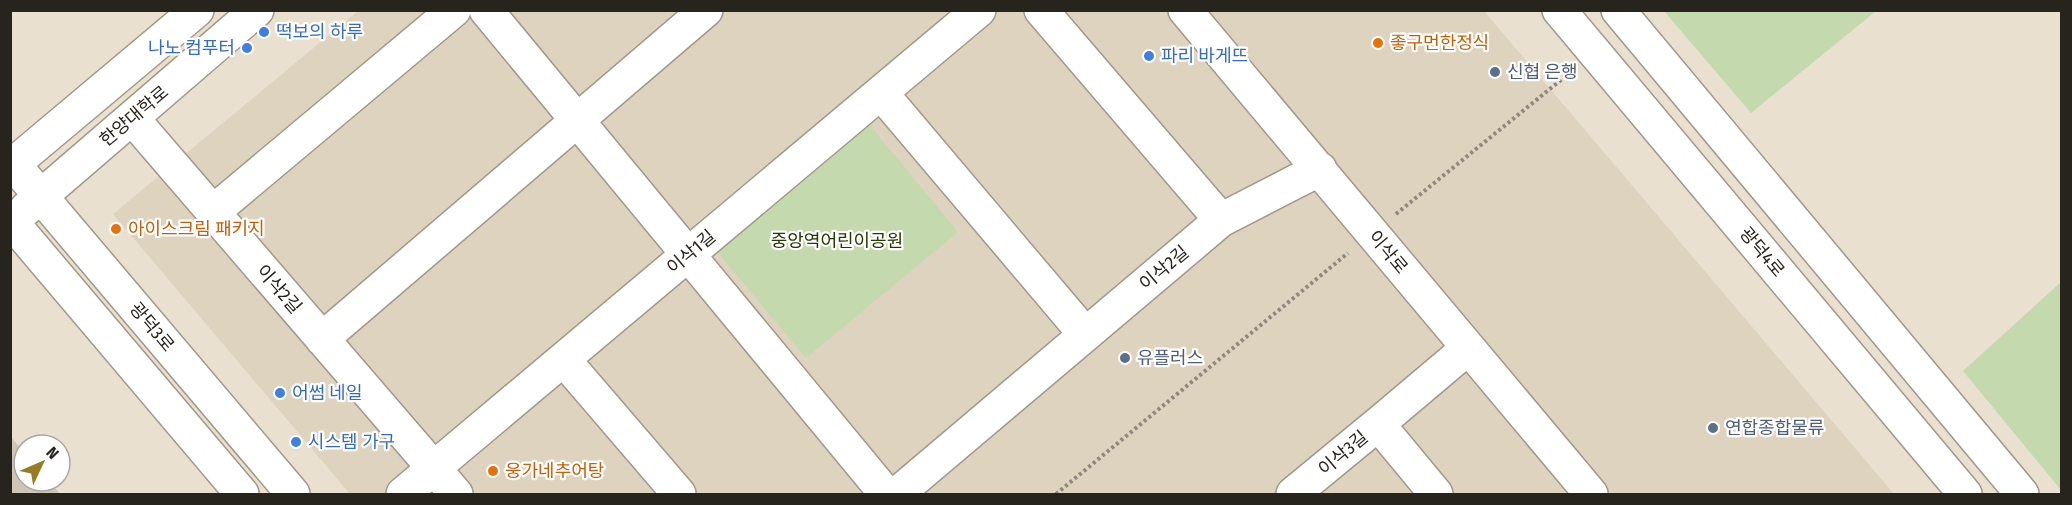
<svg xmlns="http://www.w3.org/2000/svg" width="2072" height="505" viewBox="0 0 2072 505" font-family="'Fira Sans Condensed','Noto Sans KR',sans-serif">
	<rect width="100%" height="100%" fill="#eae0d0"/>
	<path fill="#ddd3bf" d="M 358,11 L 1484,11 L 1894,494 L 350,494 L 113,214 Z"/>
	<path fill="#c4d9ad" d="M 1664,11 L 1876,11 L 1751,113 Z
		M 868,123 L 958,232 L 806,358 L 716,250 Z
		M 2061,282 L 2061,490 L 1963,371 Z"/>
	<path fill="#d0c6b7" d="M 10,436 L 24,452 L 24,481 L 49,481 L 60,494 L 10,494 Z"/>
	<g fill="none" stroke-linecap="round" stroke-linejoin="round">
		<defs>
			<path id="minor" d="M 454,10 L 213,212 L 456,494
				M 486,10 L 886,494
				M 1185,10 L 1591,494
				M 881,93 L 1085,334
				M 132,118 L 213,212
				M 10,160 L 293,494
				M 10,167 L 197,10
				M 26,209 L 257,10
				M 10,220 L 242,494
				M 1221,220 L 1320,169
				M 322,339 L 706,10
				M 564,360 L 679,494
				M 1378,424 L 1468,348
				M 403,494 L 979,10
				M 897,494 L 1221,220 L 1041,10
				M 1293,494 L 1378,424 L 1436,494"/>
			<path id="major" d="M 1559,10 L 1965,494
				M 1618,10 L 2022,494"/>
		</defs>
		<use href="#minor" stroke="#a19889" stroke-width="36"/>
		<use href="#major" stroke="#a19889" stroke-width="36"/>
		<path stroke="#8f887d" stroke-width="4" stroke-dasharray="3 3" stroke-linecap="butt" d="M 1396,214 L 1572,71
			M 1056,494 L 1348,253"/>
		<use href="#minor" stroke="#fff" stroke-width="33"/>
		<use href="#major" stroke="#fff" stroke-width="33"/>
	</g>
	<g fill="#3f7fe0" stroke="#fff" stroke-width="2">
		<circle cx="264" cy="32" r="6"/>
		<circle cx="247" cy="48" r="6"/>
		<circle cx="1149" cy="56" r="6"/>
		<circle cx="280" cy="393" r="6"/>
		<circle cx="296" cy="442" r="6"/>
	</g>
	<g fill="#e8710a" stroke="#fff" stroke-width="2">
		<circle cx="1378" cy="43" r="6"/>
		<circle cx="116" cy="229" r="6"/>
		<circle cx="493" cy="471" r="6"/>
	</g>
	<g fill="#5c6f8a" stroke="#fff" stroke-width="2">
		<circle cx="1495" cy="72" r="6"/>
		<circle cx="1125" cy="358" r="6"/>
		<circle cx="1713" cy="428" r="6"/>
	</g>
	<g text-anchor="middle" stroke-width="4.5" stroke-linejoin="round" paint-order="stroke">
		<g font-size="18" fill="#366cbe" stroke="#fff" text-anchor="start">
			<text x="276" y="38">떡보의 하루</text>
			<text x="235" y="54" text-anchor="end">나노 컴푸터</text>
			<text x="1161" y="62">파리 바게뜨</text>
			<text x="292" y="399">어썸 네일</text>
			<text x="308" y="448">시스템 가구</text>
		</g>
		<g font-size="18" fill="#c56008" stroke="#fff" text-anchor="start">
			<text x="1390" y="49">좋구먼한정식</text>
			<text x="128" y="235">아이스크림 패키지</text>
			<text x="505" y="477">웅가네추어탕</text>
		</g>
		<g font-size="18" fill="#4e5e75" stroke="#fff" text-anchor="start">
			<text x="1507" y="78">신협 은행</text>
			<text x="1137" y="364">유플러스</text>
			<text x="1725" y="434">연합종합물류</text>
		</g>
		<g font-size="18" fill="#27231d" stroke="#fff">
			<text transform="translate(134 116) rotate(-40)" y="6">한양대학로</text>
			<text transform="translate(691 252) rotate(-40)" y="6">이삭1길</text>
			<text transform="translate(1388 252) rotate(50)" y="6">이삭로</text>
			<text transform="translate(1762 252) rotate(50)" y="6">광덕4로</text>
			<text transform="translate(1164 268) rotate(-40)" y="6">이삭2길</text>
			<text transform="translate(279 289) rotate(49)" y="6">이삭2길</text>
			<text transform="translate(152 327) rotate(50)" y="6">광덕3로</text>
			<text transform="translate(1343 453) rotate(-40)" y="6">이삭3길</text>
		</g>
		<g font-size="18" fill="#253a00" stroke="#fff">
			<text x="837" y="247">중앙역어린이공원</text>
		</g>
	</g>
	<rect width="2072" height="505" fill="none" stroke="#27231d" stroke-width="24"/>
	<g transform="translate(42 463) rotate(46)"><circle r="28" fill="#ffffff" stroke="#a9a7a5" stroke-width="1.5"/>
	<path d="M0-4.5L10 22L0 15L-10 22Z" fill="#987c25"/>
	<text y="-9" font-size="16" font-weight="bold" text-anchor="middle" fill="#27231d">N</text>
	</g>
</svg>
